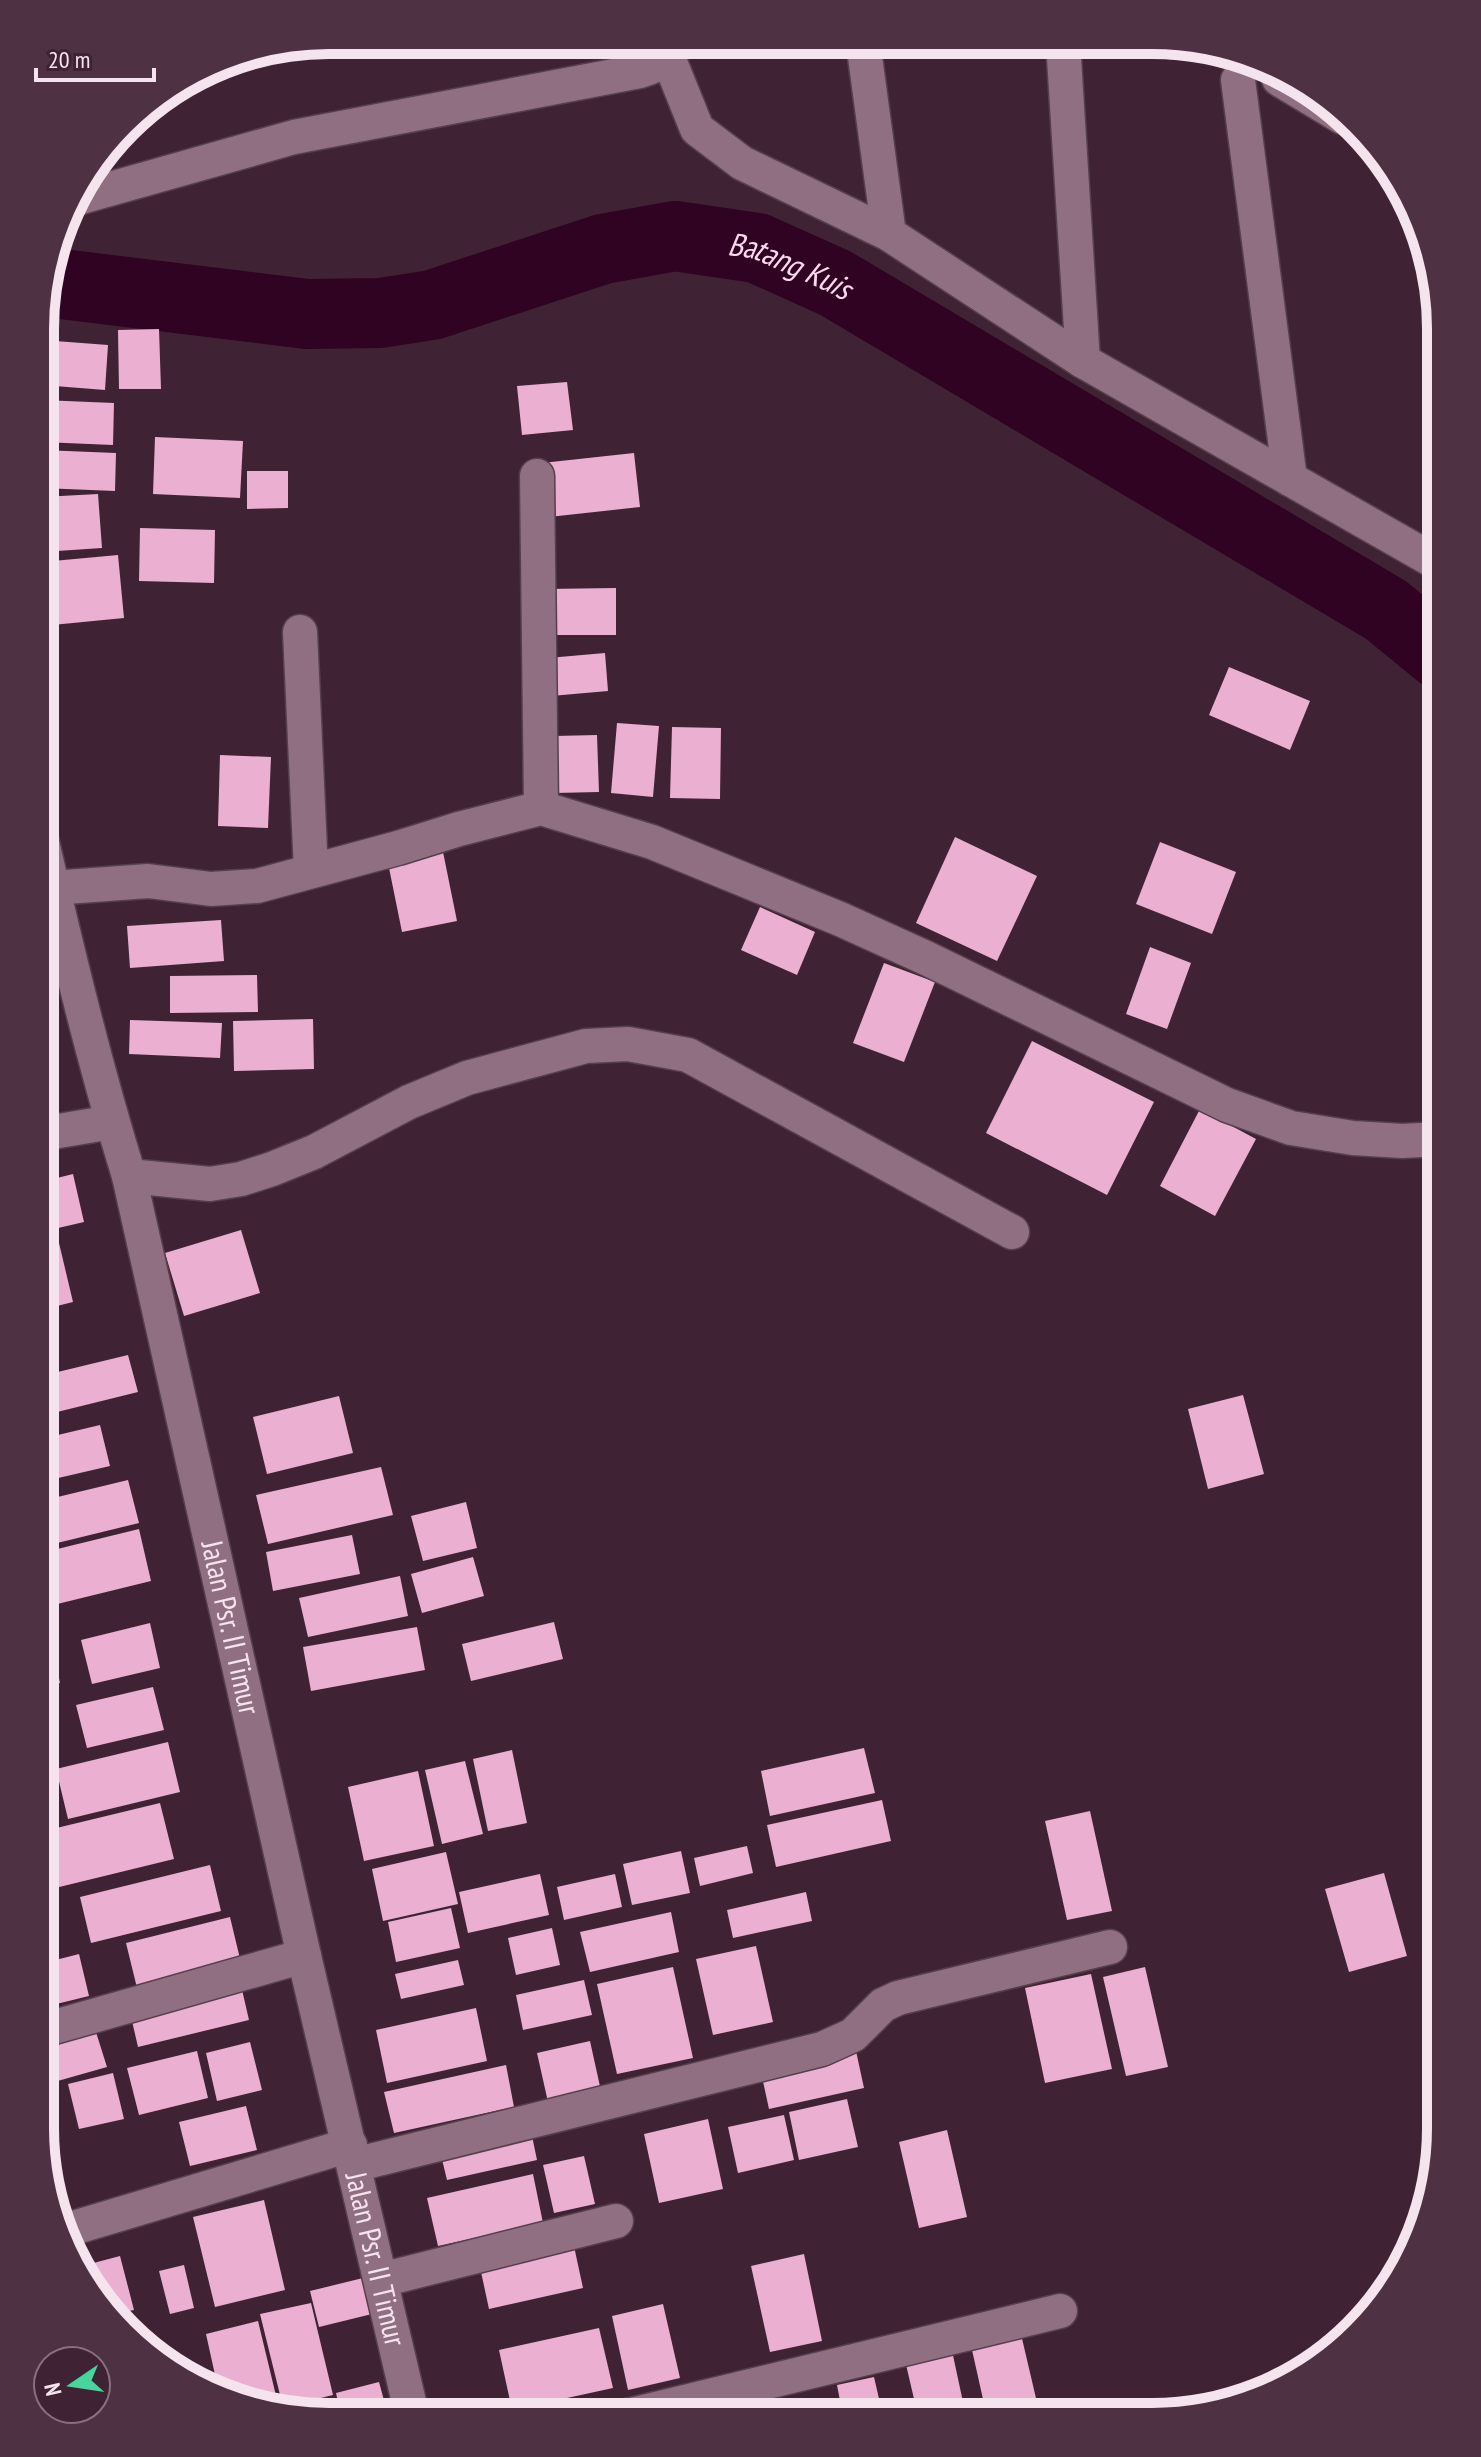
<svg xmlns="http://www.w3.org/2000/svg" width="1481" height="2457" viewBox="0 0 1481 2457" font-family="'PT Sans Narrow',sans-serif">
	<rect width="100%" height="100%" fill="#3f2334"/>
	<g fill="none" stroke-linecap="round" stroke-linejoin="round">
		<path stroke="#2f0321" stroke-width="70" id="s1" d="M 45,282 L 307,314 L 380,313 L 432,305 L 603,249 L 675,236 L 757,248 L 835,283 L 1386,610 L 1441,655"/>
	</g>
	<path fill="#eaafd1" d="M 329,40 L 395,40 L 395,44 L 321,43 Z
		M 159,329 L 161,389 L 119,389 L 118,330 Z
		M 42,340 L 108,345 L 105,390 L 42,385 Z
		M 567,382 L 573,430 L 522,435 L 517,386 Z
		M 42,400 L 114,403 L 113,445 L 42,442 Z
		M 155,437 L 243,441 L 240,498 L 153,494 Z
		M 42,450 L 116,453 L 115,491 L 42,488 Z
		M 634,453 L 640,507 L 549,517 L 542,463 Z
		M 247,471 L 288,471 L 288,508 L 247,509 Z
		M 98,494 L 102,548 L 42,552 L 42,497 Z
		M 140,528 L 215,530 L 214,583 L 139,581 Z
		M 118,555 L 124,618 L 42,626 L 42,562 Z
		M 616,588 L 616,635 L 546,635 L 545,589 Z
		M 605,653 L 608,691 L 551,696 L 548,658 Z
		M 1229,667 L 1310,701 L 1290,750 L 1209,715 Z
		M 617,723 L 659,726 L 653,797 L 611,793 Z
		M 672,727 L 721,728 L 720,799 L 670,798 Z
		M 597,735 L 599,792 L 555,793 L 554,736 Z
		M 220,755 L 271,757 L 268,828 L 218,826 Z
		M 955,837 L 1037,876 L 997,961 L 916,923 Z
		M 1160,842 L 1236,872 L 1212,934 L 1136,904 Z
		M 442,847 L 457,921 L 402,932 L 387,858 Z
		M 760,907 L 815,932 L 797,975 L 741,950 Z
		M 221,920 L 224,961 L 130,968 L 127,926 Z
		M 1150,947 L 1191,963 L 1167,1029 L 1126,1014 Z
		M 884,963 L 935,982 L 904,1062 L 853,1043 Z
		M 257,975 L 258,1012 L 170,1013 L 170,976 Z
		M 313,1019 L 314,1069 L 234,1071 L 233,1021 Z
		M 130,1020 L 222,1023 L 220,1058 L 129,1054 Z
		M 1032,1041 L 1154,1102 L 1107,1195 L 986,1133 Z
		M 1200,1109 L 1256,1139 L 1215,1216 L 1160,1186 Z
		M 73,1174 L 84,1222 L 41,1232 L 41,1182 Z
		M 241,1230 L 260,1293 L 184,1316 L 165,1253 Z
		M 59,1243 L 73,1302 L 41,1310 L 41,1247 Z
		M 128,1355 L 138,1392 L 41,1416 L 41,1376 Z
		M 1243,1395 L 1264,1474 L 1208,1489 L 1188,1409 Z
		M 339,1396 L 353,1453 L 267,1474 L 253,1417 Z
		M 100,1425 L 110,1466 L 41,1482 L 41,1439 Z
		M 381,1467 L 393,1515 L 268,1544 L 256,1495 Z
		M 128,1480 L 139,1523 L 49,1545 L 41,1513 L 41,1501 Z
		M 466,1502 L 477,1548 L 423,1561 L 411,1516 Z
		M 139,1529 L 151,1581 L 41,1608 L 41,1553 Z
		M 352,1535 L 360,1574 L 273,1591 L 266,1552 Z
		M 473,1557 L 484,1596 L 422,1613 L 411,1574 Z
		M 400,1576 L 408,1616 L 308,1637 L 299,1598 Z
		M 554,1622 L 563,1659 L 471,1681 L 462,1644 Z
		M 150,1623 L 160,1668 L 92,1684 L 81,1640 Z
		M 417,1627 L 425,1670 L 311,1691 L 303,1647 Z
		M 54,1654 L 60,1683 L 41,1688 L 41,1657 Z
		M 153,1687 L 164,1730 L 87,1748 L 76,1705 Z
		M 168,1742 L 180,1792 L 68,1819 L 56,1769 Z
		M 864,1748 L 875,1793 L 770,1816 L 761,1771 Z
		M 512,1750 L 527,1823 L 488,1831 L 473,1759 Z
		M 465,1761 L 483,1834 L 442,1844 L 425,1770 Z
		M 418,1771 L 434,1846 L 364,1861 L 348,1787 Z
		M 882,1800 L 891,1841 L 776,1867 L 767,1825 Z
		M 160,1803 L 174,1859 L 47,1890 L 40,1862 L 40,1832 Z
		M 1090,1811 L 1112,1911 L 1067,1920 L 1045,1821 Z
		M 747,1846 L 753,1873 L 700,1886 L 694,1858 Z
		M 681,1851 L 690,1893 L 632,1905 L 623,1864 Z
		M 446,1852 L 458,1904 L 383,1921 L 372,1869 Z
		M 210,1865 L 221,1911 L 91,1943 L 80,1897 Z
		M 1384,1873 L 1407,1956 L 1349,1972 L 1325,1889 Z
		M 540,1874 L 549,1915 L 468,1933 L 459,1892 Z
		M 615,1874 L 622,1907 L 564,1920 L 557,1887 Z
		M 806,1892 L 812,1921 L 733,1938 L 727,1910 Z
		M 451,1908 L 460,1948 L 396,1962 L 388,1922 Z
		M 671,1912 L 679,1952 L 590,1972 L 580,1932 Z
		M 230,1917 L 242,1967 L 138,1992 L 126,1943 Z
		M 552,1928 L 560,1965 L 516,1975 L 508,1938 Z
		M 756,1946 L 773,2022 L 713,2035 L 696,1959 Z
		M 79,1954 L 89,1996 L 40,2008 L 40,1964 Z
		M 458,1960 L 464,1985 L 401,1999 L 395,1974 Z
		M 673,1967 L 693,2058 L 617,2074 L 597,1984 Z
		M 1145,1967 L 1168,2067 L 1126,2076 L 1103,1977 Z
		M 1091,1974 L 1112,2069 L 1045,2083 L 1025,1988 Z
		M 584,1980 L 592,2015 L 523,2030 L 516,1995 Z
		M 240,1981 L 249,2020 L 138,2047 L 129,2008 Z
		M 476,2008 L 487,2061 L 387,2083 L 376,2030 Z
		M 95,2029 L 107,2067 L 40,2086 L 40,2046 Z
		M 590,2041 L 601,2091 L 548,2102 L 537,2053 Z
		M 250,2042 L 262,2090 L 217,2101 L 206,2053 Z
		M 197,2051 L 208,2098 L 139,2115 L 127,2068 Z
		M 856,2051 L 864,2088 L 769,2109 L 761,2072 Z
		M 506,2065 L 514,2107 L 394,2133 L 384,2092 Z
		M 113,2073 L 124,2119 L 79,2129 L 68,2084 Z
		M 847,2099 L 858,2147 L 799,2160 L 789,2112 Z
		M 246,2106 L 257,2150 L 190,2166 L 179,2122 Z
		M 784,2115 L 794,2160 L 738,2173 L 728,2127 Z
		M 708,2119 L 723,2189 L 659,2203 L 644,2134 Z
		M 947,2130 L 967,2217 L 919,2228 L 899,2142 Z
		M 531,2131 L 537,2160 L 447,2180 L 440,2151 Z
		M 584,2156 L 595,2204 L 554,2213 L 543,2165 Z
		M 533,2174 L 543,2223 L 438,2246 L 427,2198 Z
		M 264,2200 L 285,2290 L 215,2307 L 193,2217 Z
		M 572,2237 L 583,2288 L 489,2309 L 478,2258 Z
		M 804,2254 L 822,2341 L 770,2352 L 751,2266 Z
		M 120,2256 L 134,2310 L 119,2313 L 88,2272 L 86,2265 Z
		M 184,2265 L 194,2308 L 170,2314 L 159,2271 Z
		M 363,2278 L 372,2314 L 319,2327 L 310,2291 Z
		M 311,2303 L 333,2395 L 283,2407 L 260,2314 Z
		M 663,2304 L 680,2378 L 628,2390 L 612,2316 Z
		M 258,2321 L 278,2404 L 270,2406 L 217,2384 L 206,2334 Z
		M 599,2328 L 613,2388 L 512,2410 L 499,2350 Z
		M 1020,2330 L 1039,2411 L 1014,2417 L 987,2417 L 970,2341 Z
		M 951,2346 L 966,2416 L 918,2416 L 904,2356 Z
		M 874,2377 L 883,2416 L 843,2416 L 837,2385 Z
		M 379,2382 L 388,2415 L 341,2415 L 336,2393 Z"/>
	<g fill="none" stroke-linecap="round" stroke-linejoin="round">
		<defs>
			<g id="minor">
				<path d="M 863,42 L 889,234"/>
				<path d="M 1063,42 L 1083,361"/>
				<path d="M 668,57 L 697,129 L 742,163 L 889,234 L 1083,361 L 1441,565"/>
				<path d="M 1279,79 L 1342,117"/>
				<path d="M 1238,80 L 1290,479"/>
				<path d="M 71,200 L 294,137 L 640,71 C 657,66 671,60 674,41"/>
				<path d="M 537,476 L 541,808"/>
				<path d="M 300,632 L 311,871"/>
				<path id="s2" d="M 42,842 C 68,954 95,1066 129,1176 L 304,1956 L 412,2415"/>
				<path d="M 52,888 L 148,881 L 211,889 L 257,886 L 398,848 L 459,829 L 541,808 L 652,842 L 840,919 L 926,958 L 1227,1105 L 1291,1128 L 1353,1138 L 1402,1141 L 1441,1139"/>
				<path d="M 41,1134 L 112,1122"/>
				<path d="M 129,1176 L 210,1184 L 241,1179 L 272,1169 L 314,1152 L 409,1102 L 467,1078 L 586,1046 L 628,1044 L 688,1055 L 1012,1232"/>
				<path d="M 40,2031 L 304,1956"/>
				<path d="M 354,2165 L 822,2049 L 853,2035 L 883,2005 L 898,1998 L 1110,1947"/>
				<path d="M 60,2232 L 350,2145"/>
				<path d="M 381,2280 L 616,2221"/>
				<path d="M 627,2416 L 1060,2311"/>
			</g>
		</defs>
		<use href="#minor" stroke="#563f4d" stroke-width="37"/>
		<use href="#minor" stroke="#906f82" stroke-width="34"/>
	</g>
	<g text-anchor="middle" stroke-width="8" stroke-linejoin="round" paint-order="stroke">
		<g font-size="30" fill="#f5e3ed" stroke="#3f2334">
			<text dy="10" stroke="none"><textPath href="#s2" startOffset="808">Jalan Psr. II Timur</textPath></text>
			<text dy="10" stroke="none"><textPath href="#s2" startOffset="1456">Jalan Psr. II Timur</textPath></text>
		</g>
		<g font-size="32" font-style="italic" fill="#fbd9ec" stroke="#3f2334">
			<text dy="11" stroke="none"><textPath href="#s1" startOffset="762">Batang Kuis</textPath></text>
		</g>
	</g>
	<path d="M0 0H1481V2457H0ZM329 54H1152A275 275 0 0 1 1427 329V2128A275 275 0 0 1 1152 2403H329A275 275 0 0 1 54 2128V329A275 275 0 0 1 329 54Z" fill="#4e3243" fill-rule="evenodd"/>
	<path fill="none" stroke="#f5e3ed" stroke-width="10" d="M329 54H1152A275 275 0 0 1 1427 329V2128A275 275 0 0 1 1152 2403H329A275 275 0 0 1 54 2128V329A275 275 0 0 1 329 54Z"/>
	<g transform="translate(72 2385) rotate(257)"><circle r="38" fill="#3f2334" stroke="#88707e" stroke-width="2"/>
	<path d="M0-6L14 30L0 20L-14 30Z" fill="#48d49d"/>
	<text y="-12" font-size="22" font-weight="bold" text-anchor="middle" fill="#f5e3ed">N</text>
	</g>
	<path d="M36 68v12h118v-12" fill="none" stroke="#f5e3ed" stroke-width="4"/>
	<text x="48" y="68" font-size="24" fill="#f5e3ed" stroke="#3f2334" stroke-width="6" paint-order="stroke">20 m</text>
</svg>
